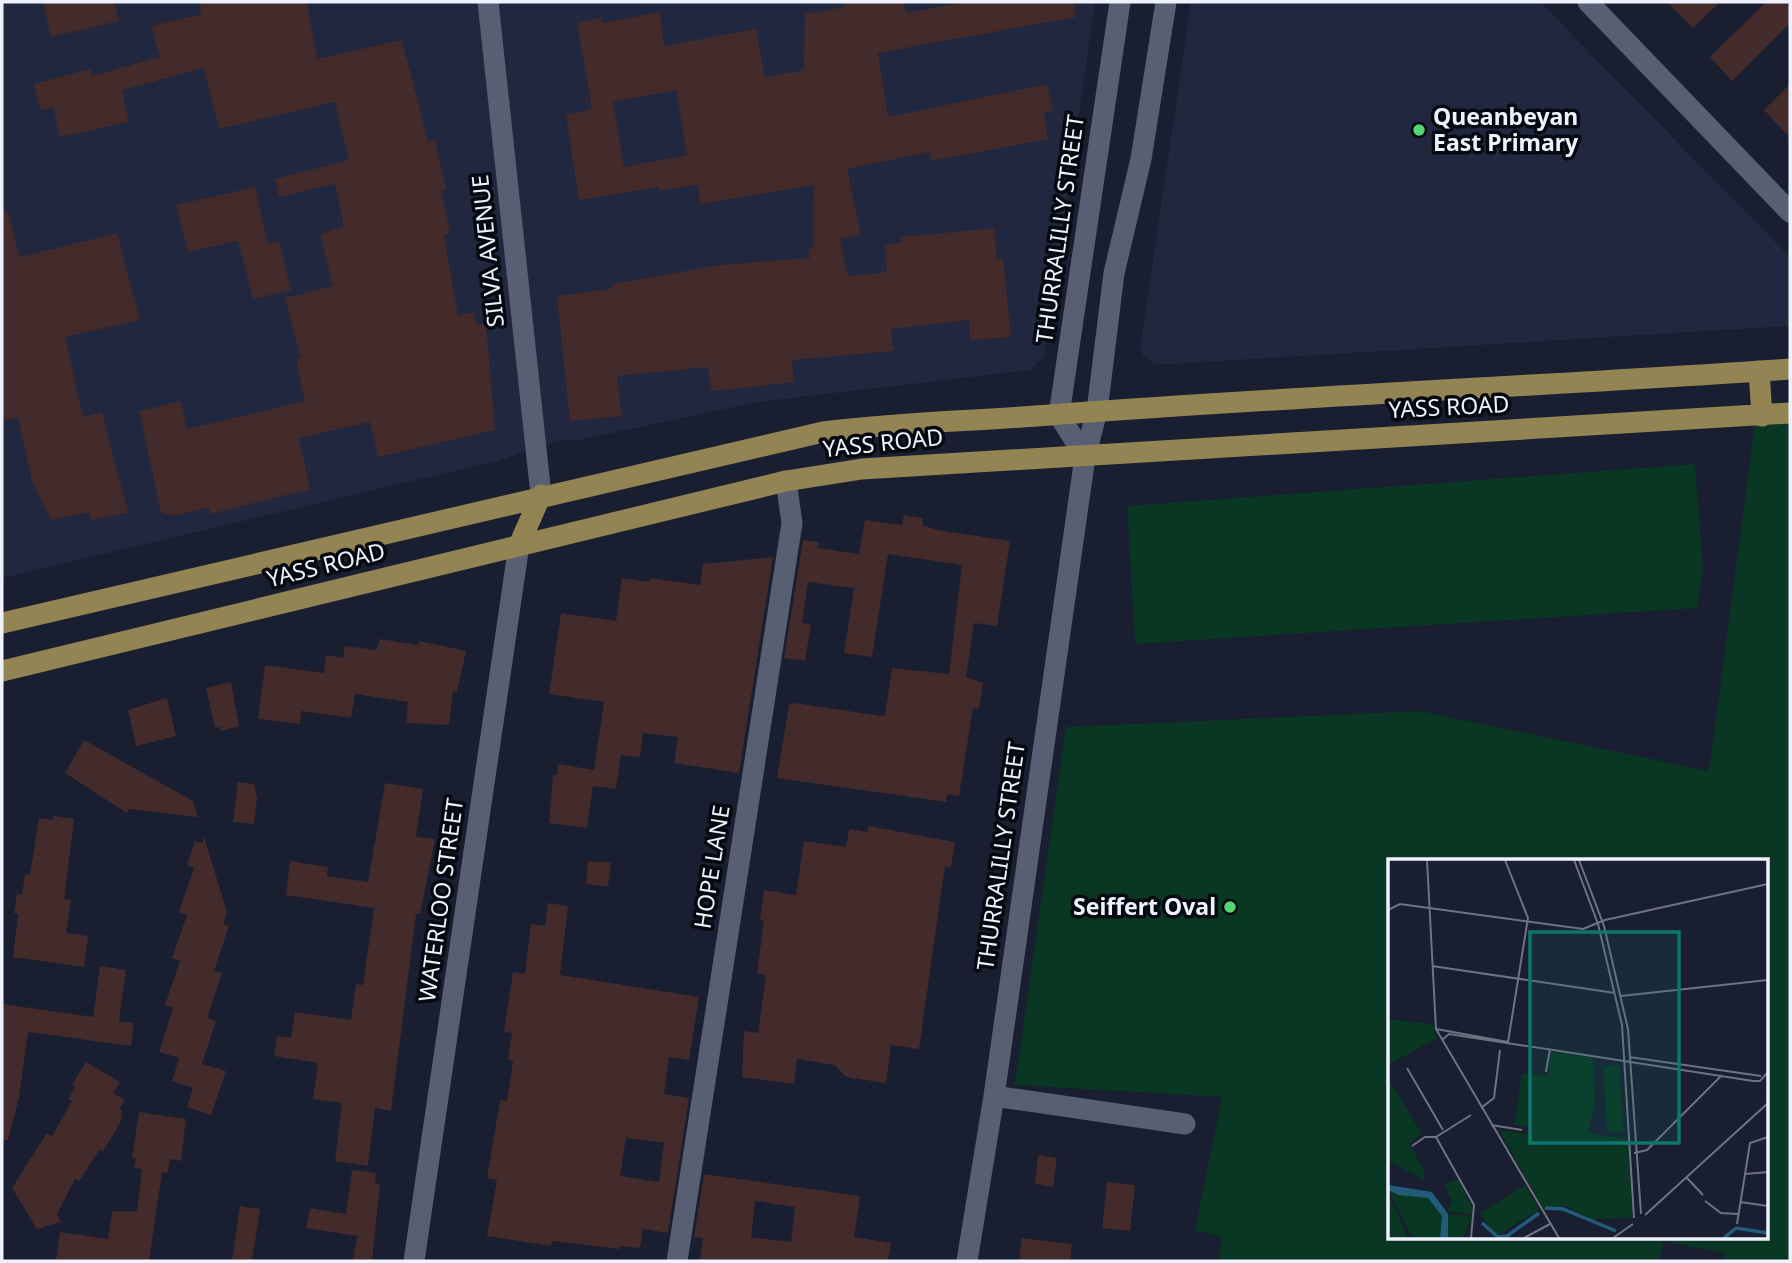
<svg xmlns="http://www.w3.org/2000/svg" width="1792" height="1263" viewBox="0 0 1792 1263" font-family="'Noto Sans',sans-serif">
	<rect width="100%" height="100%" fill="#191e30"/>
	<path fill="#20273e" d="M 2,2 L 1095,2 L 1044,357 L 1031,370 L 758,402 L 579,440 L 558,441 L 497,461 L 2,578 Z
		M 1191,2 L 1540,2 L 1790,257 L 1790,326 L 1156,365 L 1144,357 L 1140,349 Z"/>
	<path fill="#093724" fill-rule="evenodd" d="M 1790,422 L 1790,1261 L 1724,1261 L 1725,1253 L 1663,1241 L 1659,1261 L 1218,1261 L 1222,1237 L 1195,1230 L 1222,1097 L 1015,1085 L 1066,727 L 1420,711 L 1709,771 L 1755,423 ZM 1390,860 L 1766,860 L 1766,1237 L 1390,1237 Z
		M 1695,464 L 1703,569 L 1697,608 L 1135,644 L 1127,506 Z"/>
	<path fill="#422b2a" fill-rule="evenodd" d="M 43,2 L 114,2 L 119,21 L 51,37 Z
		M 199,2 L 307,2 L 317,59 L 402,40 L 428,142 L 435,140 L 446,189 L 441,191 L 450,233 L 444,235 L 458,316 L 474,312 L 477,326 L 486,324 L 495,430 L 378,457 L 370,422 L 299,438 L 310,489 L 210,514 L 209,507 L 175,516 L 161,512 L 139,411 L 181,401 L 187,429 L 305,401 L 296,359 L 301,358 L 285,298 L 333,286 L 320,234 L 344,227 L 335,184 L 279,197 L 275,179 L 349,160 L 335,102 L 219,129 L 204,68 L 122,90 L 129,122 L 60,137 L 53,107 L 40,110 L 34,84 L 90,69 L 92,76 L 160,57 L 151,26 L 202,14 Z
		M 843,2 L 904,2 L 906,13 L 966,2 L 1073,2 L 1076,17 L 878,53 L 888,117 L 1047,84 L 1053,111 L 1044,112 L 1048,139 L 931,161 L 929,152 L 847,169 L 861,235 L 840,239 L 848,276 L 887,272 L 885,245 L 902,242 L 901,237 L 994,228 L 997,259 L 1003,258 L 1011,337 L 970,340 L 969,320 L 891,329 L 894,351 L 792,360 L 794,382 L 733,389 L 711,391 L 708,367 L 617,376 L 622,416 L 570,421 L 557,296 L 611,289 L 611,284 L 720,265 L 810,258 L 808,249 L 813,248 L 814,185 L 701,204 L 697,185 L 659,191 L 659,187 L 579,200 L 566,115 L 592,109 L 577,23 L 601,18 L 602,23 L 660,12 L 664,46 L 756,29 L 765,77 L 804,70 L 805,14 L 844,7 ZM 676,90 L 687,155 L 624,167 L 613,102 Z
		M 1667,2 L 1720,2 L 1693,28 Z
		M 1766,2 L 1790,2 L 1790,23 L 1732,81 L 1710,57 Z
		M 1790,84 L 1790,138 L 1764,110 Z
		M 255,187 L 268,244 L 279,241 L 291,290 L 253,299 L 238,241 L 188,252 L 176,205 Z
		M 7,210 L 20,257 L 117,233 L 140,320 L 65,337 L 83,417 L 102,412 L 128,513 L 91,520 L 89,512 L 51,520 L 32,482 L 18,417 L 2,421 L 2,211 Z
		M 904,515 L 923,518 L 922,525 L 937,530 L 1010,541 L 997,626 L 974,623 L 966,677 L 983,683 L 979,709 L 973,708 L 959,796 L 947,794 L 946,802 L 777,778 L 789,705 L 795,703 L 881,716 L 885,715 L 892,668 L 949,674 L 962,565 L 888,554 L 872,657 L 844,653 L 854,588 L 808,582 L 802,623 L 811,624 L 805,661 L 784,658 L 803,540 L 818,542 L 818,548 L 859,554 L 865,520 L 902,525 Z
		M 773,557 L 739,773 L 674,763 L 678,737 L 643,733 L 640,757 L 621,755 L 616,789 L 593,786 L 587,828 L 549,823 L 553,775 L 557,775 L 558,764 L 594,770 L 604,702 L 549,694 L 561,613 L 616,621 L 622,578 L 650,582 L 650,578 L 700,585 L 703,564 Z
		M 380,639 L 418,645 L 419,641 L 466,651 L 457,692 L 453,691 L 449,725 L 406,723 L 408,702 L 355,694 L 351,718 L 301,711 L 300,724 L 258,719 L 265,665 L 324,673 L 326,655 L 343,658 L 345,646 L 376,650 Z
		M 231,682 L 239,726 L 221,731 L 220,727 L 215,728 L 206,688 Z
		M 167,698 L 176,736 L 136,746 L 128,710 Z
		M 84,740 L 193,801 L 198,817 L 128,809 L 127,813 L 65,773 Z
		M 238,782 L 254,784 L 257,798 L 254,824 L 233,822 Z
		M 385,783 L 423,789 L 416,837 L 435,839 L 420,914 L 416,914 L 391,1111 L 375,1108 L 368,1166 L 335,1161 L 342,1103 L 313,1099 L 318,1063 L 274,1056 L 277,1036 L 291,1038 L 295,1012 L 351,1020 L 356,984 L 363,985 L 374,908 L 286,895 L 290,861 L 328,867 L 327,876 L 368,882 Z
		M 53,816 L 74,819 L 64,899 L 71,900 L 66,933 L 88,936 L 84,967 L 13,957 L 18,914 L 14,913 L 17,894 L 22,895 L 25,874 L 30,875 L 39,818 L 53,820 Z
		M 868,826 L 955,842 L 951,867 L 945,866 L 919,1049 L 891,1045 L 886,1083 L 852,1078 L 845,1076 L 835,1065 L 797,1059 L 794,1084 L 742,1077 L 744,1031 L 758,1033 L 766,975 L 757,973 L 764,920 L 760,920 L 764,890 L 796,895 L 804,841 L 846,847 L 849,829 L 868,832 Z
		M 204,837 L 227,912 L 223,924 L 229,926 L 214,971 L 222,973 L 207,1018 L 216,1021 L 202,1064 L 226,1071 L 211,1115 L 187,1107 L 193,1088 L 172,1081 L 179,1058 L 159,1052 L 173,1008 L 165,1005 L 180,961 L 172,958 L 187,915 L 179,912 L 194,868 L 187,865 L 195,841 L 202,843 Z
		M 588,861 L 611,863 L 608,887 L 586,884 Z
		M 548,903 L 568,906 L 560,975 L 699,997 L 689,1060 L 669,1057 L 664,1094 L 689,1098 L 668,1233 L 643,1229 L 640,1248 L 620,1246 L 620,1249 L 552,1241 L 551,1246 L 487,1236 L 497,1180 L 487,1178 L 500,1100 L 507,1101 L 513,1061 L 508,1060 L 512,1033 L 504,1032 L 513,972 L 525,974 L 531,924 L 545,926 ZM 626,1138 L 664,1143 L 659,1182 L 620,1176 Z
		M 100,966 L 126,970 L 119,1021 L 134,1023 L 131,1046 L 28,1032 L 19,1098 L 8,1140 L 2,1140 L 2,1004 L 93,1017 Z
		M 86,1062 L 120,1082 L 113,1093 L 125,1100 L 119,1109 L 122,1110 L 121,1121 L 103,1152 L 100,1149 L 79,1181 L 75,1179 L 57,1214 L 61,1222 L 37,1229 L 12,1188 L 47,1133 L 52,1136 L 72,1101 L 68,1099 L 75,1087 L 72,1085 Z
		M 139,1112 L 186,1119 L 181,1161 L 170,1159 L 168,1173 L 162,1172 L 149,1261 L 56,1261 L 60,1232 L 108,1239 L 112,1211 L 137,1211 L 142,1169 L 134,1168 L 136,1158 L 132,1158 Z
		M 1038,1155 L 1057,1158 L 1053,1187 L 1035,1184 Z
		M 352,1170 L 376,1173 L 375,1183 L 380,1184 L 372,1261 L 353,1261 L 357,1236 L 306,1228 L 310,1208 L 346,1214 Z
		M 704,1174 L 860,1196 L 854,1237 L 891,1243 L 888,1261 L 700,1261 L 703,1238 L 694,1237 ZM 755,1201 L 795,1207 L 791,1242 L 751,1237 Z
		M 1107,1182 L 1135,1185 L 1130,1231 L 1102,1228 Z
		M 240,1206 L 260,1209 L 252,1261 L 232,1261 Z
		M 1022,1238 L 1072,1244 L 1070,1261 L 1019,1261 Z"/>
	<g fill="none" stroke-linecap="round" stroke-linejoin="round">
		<path stroke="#585f73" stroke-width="21" d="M 488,2 L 541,495
			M 1588,2 L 1790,212
			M 1085,457 L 1059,415 L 1120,2
			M 994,1096 L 1185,1124
			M 414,1261 L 519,545
			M 677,1261 L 792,523 L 786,481
			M 967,1261 L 994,1096 L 1085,457 L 1097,411 L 1114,273 L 1141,159 L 1166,2"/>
		<path stroke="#938454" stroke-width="21" d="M 1759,371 L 1762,416
			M 519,545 L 541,495
			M 2,623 L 823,432 C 899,422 975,421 1050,415 C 1297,396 1544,386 1790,369
			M 2,671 L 786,481 L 862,469 L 1790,413"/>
	</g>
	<g fill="#52d673" stroke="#070910" stroke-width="2.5">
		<circle cx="1419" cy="130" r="7"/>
		<circle cx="1230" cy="907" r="7"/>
	</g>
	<g text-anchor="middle" stroke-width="7" stroke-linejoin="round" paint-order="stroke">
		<g font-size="23" font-weight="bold" fill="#eef2fe" stroke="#070910" text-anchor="start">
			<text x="1433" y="125">Queanbeyan<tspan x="1433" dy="26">East Primary</tspan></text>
			<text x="1216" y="915" text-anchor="end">Seiffert Oval</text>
		</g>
		<g font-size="23" fill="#eef2fe" stroke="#070910">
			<text transform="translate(1060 229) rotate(-82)" y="8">THURRALILLY STREET</text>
			<text transform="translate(488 251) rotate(-96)" y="8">SILVA AVENUE</text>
			<text transform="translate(1449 407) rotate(-3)" y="8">YASS ROAD</text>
			<text transform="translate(883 443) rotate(-6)" y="8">YASS ROAD</text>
			<text transform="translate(326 565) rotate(-14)" y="8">YASS ROAD</text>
			<text transform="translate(1001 856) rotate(-82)" y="8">THURRALILLY STREET</text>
			<text transform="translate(712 867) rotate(-81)" y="8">HOPE LANE</text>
			<text transform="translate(441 900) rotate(-82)" y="8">WATERLOO STREET</text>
		</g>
	</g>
	<g transform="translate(1388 859)">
		<rect width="380" height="380" fill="#191e30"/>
		<path d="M 0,160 L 45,165 L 49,179 L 0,206 ZM 163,193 L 205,199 L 207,241 L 200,274 L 241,280 L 244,359 L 204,360 L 178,347 L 156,351 L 111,271 L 143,276 L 144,269 L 126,266 L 134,215 L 161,217 ZM 231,206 L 236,273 L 224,274 L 219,273 L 215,207 ZM 0,219 L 34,275 L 21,284 L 36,311 L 37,321 L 0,302 ZM 70,320 L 85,350 L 85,356 L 59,352 L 64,341 L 56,325 ZM 137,326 L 151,351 L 108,377 L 92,354 ZM 0,331 L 40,339 L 54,357 L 52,379 L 25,379 ZM 0,337 L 8,352 L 20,379 L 0,379 ZM 60,355 L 85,358 L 74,379 L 60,379 Z" fill="#093724"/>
		<path d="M 0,326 L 44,333 L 60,355 L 60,379 L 52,379 L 54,357 L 40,339 L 11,336 L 0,331 Z" fill="#225c7b"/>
		<path fill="none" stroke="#225c7b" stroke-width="3.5" d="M 157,349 L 175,350 L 228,372M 94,364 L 110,378 L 119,377 L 151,354M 336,379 L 348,369 L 380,374"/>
		<path fill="none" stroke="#6e7382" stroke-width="2" d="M 39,1 L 48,170 L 171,379M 117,1 L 140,59 L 120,183M 186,1 L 210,65 L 234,166 L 246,359M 191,1 L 216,67 L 240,170 L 253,355M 0,51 L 12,45 L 195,70 L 217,61 L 380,25M 44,107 L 227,134M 233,137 L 380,121M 48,170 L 120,183M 54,181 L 61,175 L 365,222 L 372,222 L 380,213M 241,198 L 373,217M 19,209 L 55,271M 158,213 L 162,190M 93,249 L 106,239 L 112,191M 83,256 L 48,278 L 86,346 L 83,379M 103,266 L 134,271M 24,287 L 37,278 L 48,278M 246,294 L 259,291 L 334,216M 357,315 L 380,313M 299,319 L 315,336M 317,342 L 333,354 L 350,355M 352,343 L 380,347M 257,356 L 380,244M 349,365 L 362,284 L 380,278M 136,379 L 162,365M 225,379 L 245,365"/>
		<path fill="#0f766e" fill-opacity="0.15" stroke="#0f766e" stroke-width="3.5" d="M 142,73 L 291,73 L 291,284 L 142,284 Z"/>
		<rect width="380" height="380" fill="none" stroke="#eef2fe" stroke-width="3.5"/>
	</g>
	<rect width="1792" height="1263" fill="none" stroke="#eef2fe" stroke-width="7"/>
</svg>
